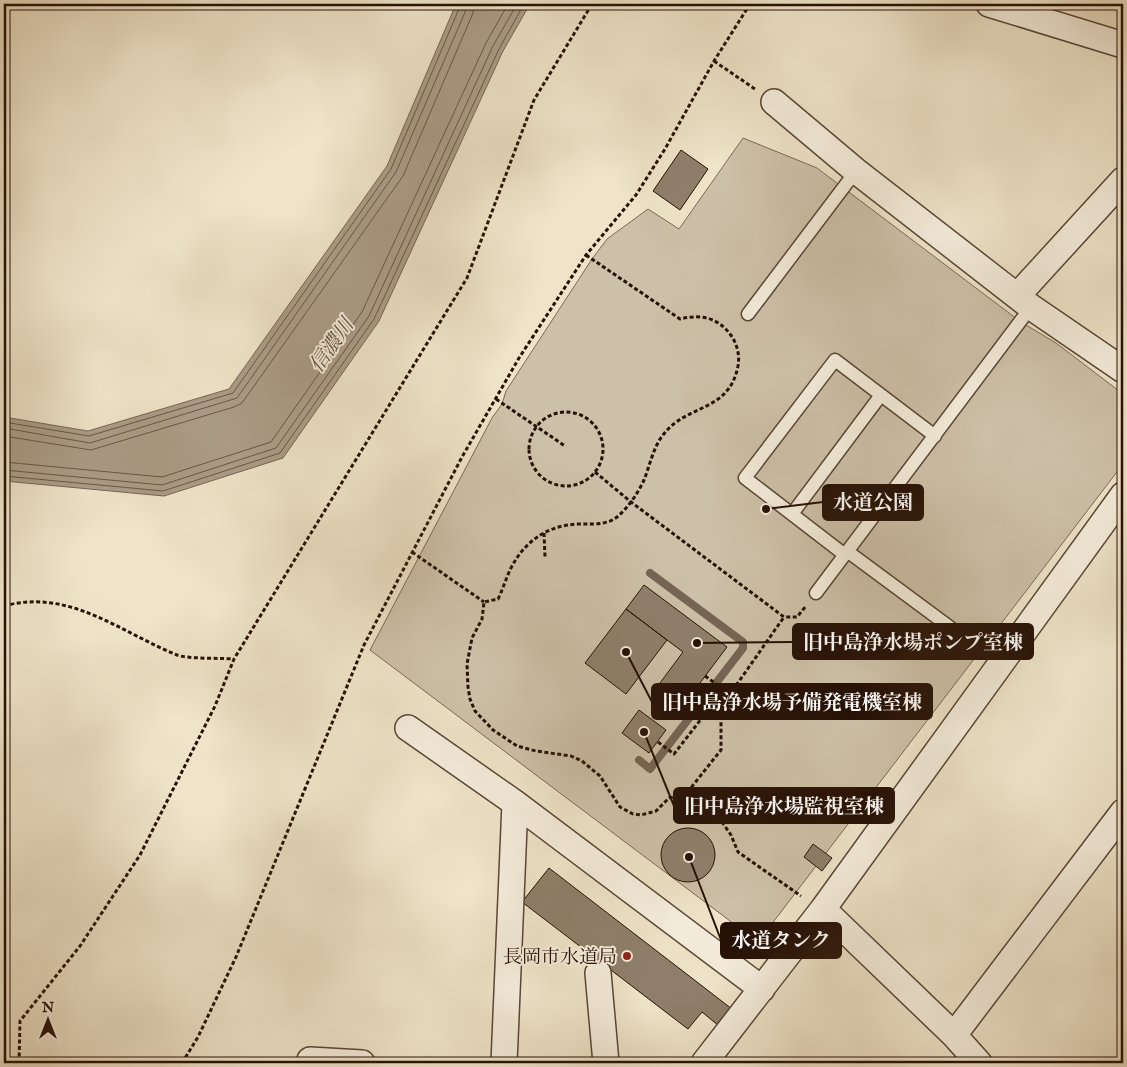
<svg xmlns="http://www.w3.org/2000/svg" width="1127" height="1067" viewBox="0 0 1127 1067" font-family="'IM FELL English','Noto Serif JP',serif">
	<rect width="100%" height="100%" fill="#efe4c9"/>
	<filter id="stains"><feTurbulence type="fractalNoise" baseFrequency=".004" numOctaves="4"/><feColorMatrix values="0 0 0 0 .2 0 0 0 0 .09 0 0 0 0 .02 0 0 0 .5 -.17"/></filter>
	<radialGradient id="worn" r=".72"><stop offset=".6" stop-color="#630" stop-opacity="0"/><stop offset="1" stop-color="#630" stop-opacity=".3"/></radialGradient>
	<path fill="#cdc0a8" stroke="#7a6857" d="M 743,138 L 817,168 L 1021,322 L 1056,343 L 1123,394 L 1123,464 L 758,942 L 370,650 L 492,418 L 502,404 L 506,391 L 592,259 L 607,239 L 648,209 L 679,229 Z"/>
	<path fill="#ab9c87" stroke="#766453" d="M 456,4 L 530,4 L 503,51 L 379,321 L 283,458 L 164,496 L 4,481 L 4,417 L 88,431 L 229,389 L 387,166 Z"/>
	<g fill="none" stroke-linecap="round" stroke-linejoin="round">
		<path stroke="#685646" stroke-width="1" d="M 4,422 L 89,436 L 233,393 L 391,169 L 461,4
			M 4,428 L 90,443 L 237,398 L 396,172 L 466,10 L 467,4
			M 4,436 L 91,450 L 234,407 L 242,403 L 403,176 L 473,13 L 474,4
			M 4,462 L 162,477 L 271,442 L 362,312 L 486,43 L 508,4
			M 4,470 L 162,485 L 276,448 L 369,316 L 493,46 L 517,4
			M 4,476 L 163,491 L 280,453 L 374,319 L 499,49 L 524,4"/>
		<path stroke="#766453" stroke-width="8" d="M 639,760 L 650,769 L 743,648 L 743,642 L 650,573"/>
	</g>
	<path fill="#8f7f6b" stroke="#261106" d="M 681,150 L 708,169 L 680,210 L 653,191 Z
		M 644,585 L 727,647 L 682,707 L 657,687 L 683,652 L 626,609 Z
		M 626,609 L 667,640 L 626,694 L 585,663 Z
		M 639,710 L 666,730 L 649,753 L 622,733 Z
		M661 855a27 27 0 1 1 54 0a27 27 0 1 1-54 0Z
		M 813,844 L 832,858 L 822,871 L 804,857 Z
		M 549,868 L 732,1009 L 719,1026 L 702,1012 L 688,1029 L 522,902 Z"/>
	<g fill="none" stroke-linecap="round" stroke-linejoin="round">
		<defs>
			<path id="service" d="M 748,314 L 856,171
				M 792,514 L 881,395
				M 847,551 L 951,628
				M 845,555 L 745,478 L 835,360 L 935,436
				M 816,593 L 1031,307"/>
			<path id="minor" d="M 989,4 L 1123,45
				M 774,102 L 856,171 L 1031,307 L 1123,370
				M 1017,296 L 1123,180
				M 408,728 L 515,803 L 762,989
				M 823,909 L 954,1035 L 979,1063
				M 598,973 L 606,1063
				M 954,1035 L 1123,812
				M 310,1060 L 362,1063
				M 504,1063 L 515,803
				M 704,1063 L 823,909 L 1123,495"/>
		</defs>
		<use href="#service" stroke="#584637" stroke-width="15"/>
		<use href="#minor" stroke="#584637" stroke-width="28"/>
		<path stroke="#261106" stroke-width="3" stroke-dasharray="4 2.5" stroke-linecap="butt" d="M 714,61 L 755,89
			M 586,255 L 680,319 C 700,314 717,317 730,334 C 737,343 740,355 738,366 C 729,413 687,403 663,435 C 653,448 650,465 644,480 C 638,493 628,508 617,517 C 607,525 593,524 581,524 C 550,524 525,540 511,568 C 506,578 503,589 498,599 L 484,602 L 482,619 L 472,638 L 467,664 L 468,687 L 470,699 L 475,711 L 493,730 L 517,746 L 536,751 L 571,756 L 582,761 L 600,776 L 620,807 L 633,814 L 641,815 L 656,811 L 669,798 L 686,794 L 721,750 L 721,707 L 784,617
			M 496,399 L 565,446
			M529 449a37 37 0 1 1 74 0a37 37 0 1 1-74 0Z
			M 595,472 L 631,502 L 784,617 L 797,617 L 806,606
			M 544,533 L 545,557
			M 412,552 L 484,602
			M 4,606 C 69,588 120,632 177,655 C 187,659 221,658 234,659
			M 705,676 L 730,694
			M 658,742 L 674,754 L 705,714 L 721,707
			M 686,794 L 706,807 L 720,819 L 731,835 L 738,852 L 801,896
			M 19,1063 L 20,1021 L 80,946 L 140,855 L 215,706 L 234,659 L 467,278 L 534,100 L 592,4
			M 182,1063 L 198,1037 L 236,957 L 364,645 L 462,457 L 519,358 L 586,255 L 636,195 L 665,149 L 714,61 L 750,4"/>
		<use href="#service" stroke="#f5eddc" stroke-width="12"/>
		<use href="#minor" stroke="#f5eddc" stroke-width="25"/>
	</g>
	<circle fill="#8f2418" stroke="#f5eddc" stroke-width="2" cx="627" cy="956" r="5"/>
	<g text-anchor="middle" stroke-width="4" stroke-linejoin="round" paint-order="stroke">
		<g font-size="19" fill="#261106" stroke="#f5eddc" text-anchor="end">
			<text x="617" y="963">長岡市水道局</text>
		</g>
		<g font-size="20" font-style="italic" fill="#625040" stroke="#f5eddc">
			<text transform="translate(331 345) rotate(-55)" y="7">信濃川</text>
		</g>
	</g>
	<path fill="none" stroke="#261106" stroke-width="2" d="M766 509L823 502M697 643L793 642M626 652L652 702M644 732L674 806M689 857L721 940"/>
	<g fill="#261106" stroke="#f5eddc" stroke-width="2">
		<circle cx="766" cy="509" r="5"/>
		<circle cx="697" cy="643" r="5"/>
		<circle cx="626" cy="652" r="5"/>
		<circle cx="644" cy="732" r="5"/>
		<circle cx="689" cy="857" r="5"/>
	</g>
	<g fill="#261106" stroke="#261106" stroke-width="2">
		<rect x="823" y="485" width="100" height="35" rx="5"/>
		<rect x="793" y="624" width="240" height="35" rx="5"/>
		<rect x="652" y="684" width="280" height="35" rx="5"/>
		<rect x="674" y="788" width="220" height="35" rx="5"/>
		<rect x="721" y="923" width="120" height="35" rx="5"/>
	</g>
	<g font-size="20" text-anchor="middle" font-weight="bold" fill="#fff">
		<text x="873" y="509">水道公園</text>
		<text x="913" y="649">旧中島浄水場ポンプ室棟</text>
		<text x="792" y="709">旧中島浄水場予備発電機室棟</text>
		<text x="784" y="813">旧中島浄水場監視室棟</text>
		<text x="781" y="947">水道タンク</text>
	</g>
	<rect width="1127" height="1067" fill="none" stroke="#efe4c9" stroke-width="20"/>
	<rect x="5" y="5" width="1117" height="1057" fill="none" stroke="#261106" stroke-width="2.5"/>
	<rect x="10" y="10" width="1107" height="1047" fill="none" stroke="#261106"/>
	<g transform="translate(48 1020)" stroke="#f5eddc" stroke-width="4" paint-order="stroke">
	<path d="M0-4L9 19L0 12L-9 19Z" fill="#261106"/>
	<text y="-8" font-size="14" font-weight="bold" text-anchor="middle" fill="#261106">N</text>
	</g>
	<rect width="100%" height="100%" filter="url(#stains)"/>
	<rect width="100%" height="100%" fill="url(#worn)"/>
</svg>
